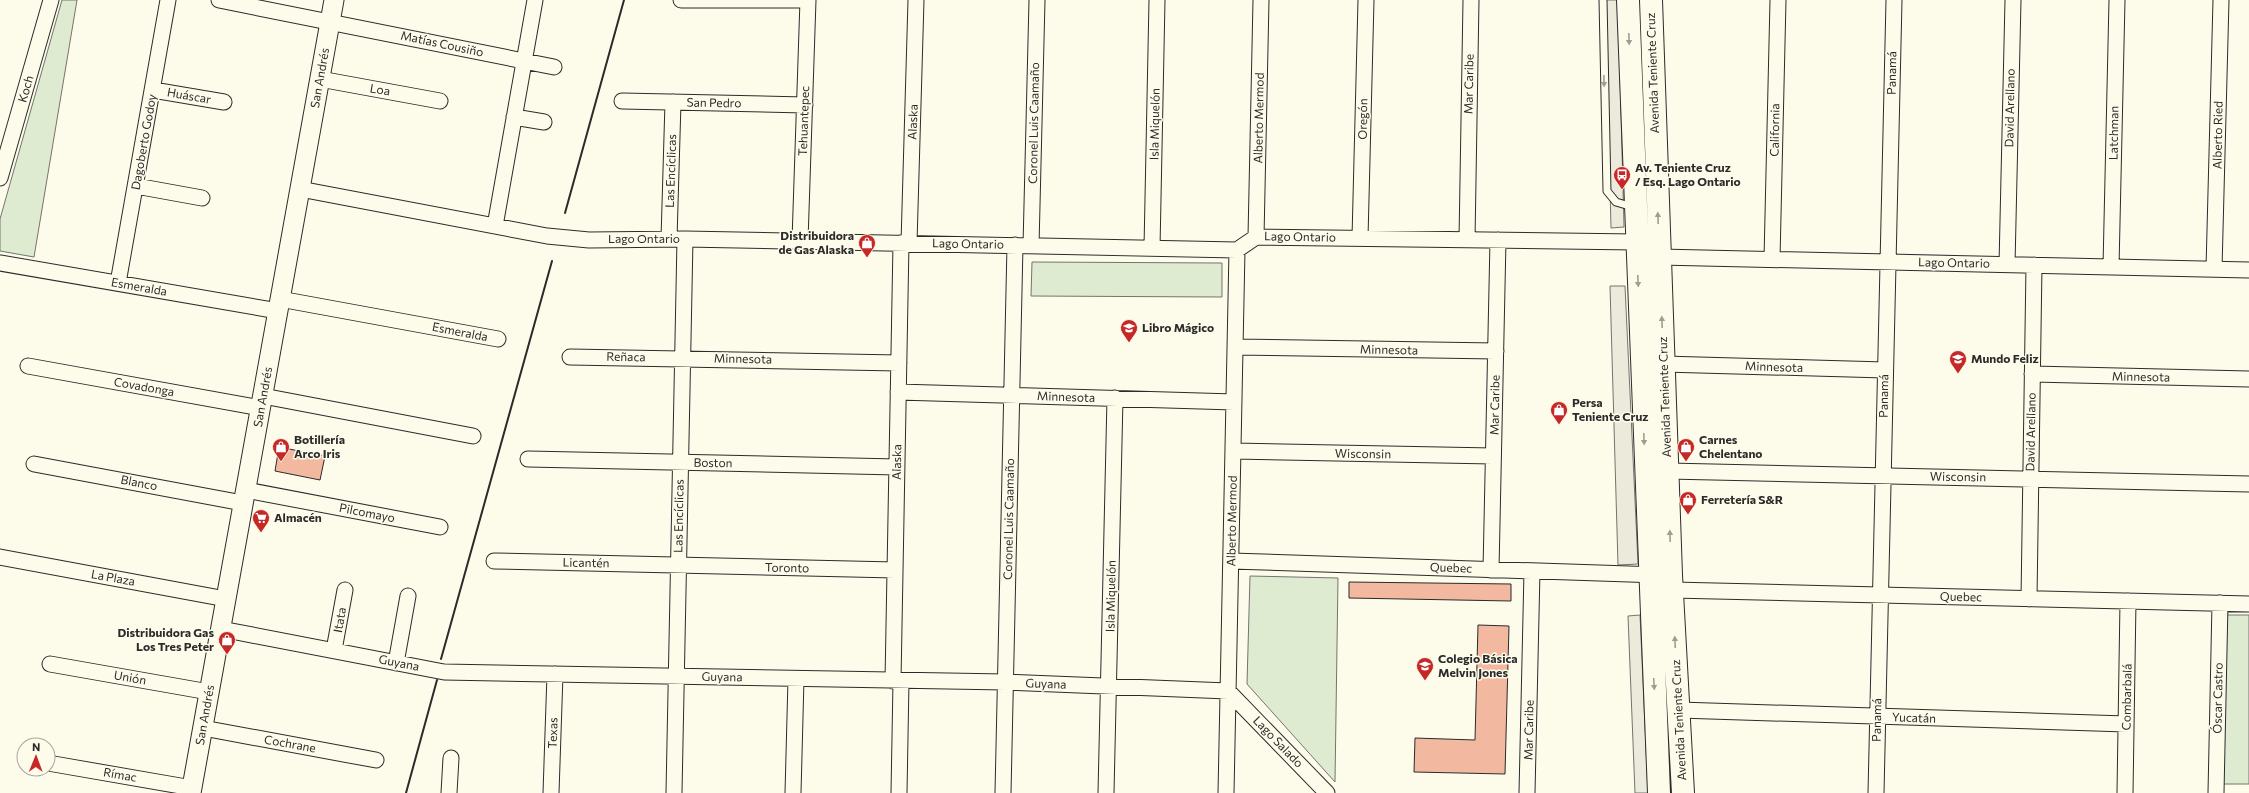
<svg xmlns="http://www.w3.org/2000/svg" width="2249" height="793" viewBox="0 0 2249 793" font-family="Commissioner,sans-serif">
	<rect width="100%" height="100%" fill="#fdfbea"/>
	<path fill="#deebd1" stroke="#74746e" d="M 62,0 L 77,0 L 34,257 L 0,251 L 0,219 Z
		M 1032,262 L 1222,263 L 1222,297 L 1031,296 Z
		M 1250,576 L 1338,578 L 1335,782 L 1247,684 Z
		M 2227,615 L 2249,615 L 2249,784 L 2223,784 Z"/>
	<path fill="#eceadb" stroke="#74746e" d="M 1605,0 L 1618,0 L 1624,227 L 1611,228 Z
		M 1610,286 L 1625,286 L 1638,564 L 1618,565 Z
		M 1640,615 L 1648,793 L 1635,793 L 1628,616 Z"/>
	<path fill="#f2b8a0" stroke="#2b2b2b" d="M 279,447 L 325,456 L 320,480 L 275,471 Z
		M 1349,582 L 1511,584 L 1511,601 L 1349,598 Z
		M 1478,625 L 1509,626 L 1505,774 L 1414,772 L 1415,738 L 1475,740 Z"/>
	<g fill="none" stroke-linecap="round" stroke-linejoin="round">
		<defs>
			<path id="service" d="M 1603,0 L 1607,191 L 1616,202 L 1633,207"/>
			<path id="minor" d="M 219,0 L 554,67
				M 681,0 L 808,0
				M 320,79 L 440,101
				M 153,90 L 224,102
				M 622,101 L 805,105
				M 514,117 L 544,122
				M 0,178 L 51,0
				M 136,186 L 202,198
				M 300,189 L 547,236 L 589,240 L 685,239 L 1237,250 L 1256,237 L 1636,242
				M 495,226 L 535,0
				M 1256,237 L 1261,0
				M 1360,238 L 1366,0
				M 669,239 L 673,102
				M 1467,240 L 1471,0
				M 800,241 L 808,0
				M 909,243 L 916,0
				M 1031,246 L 1037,0
				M 1152,248 L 1157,0
				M 1659,257 L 2249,270
				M 1772,259 L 1778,0
				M 0,263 L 278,311
				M 2007,265 L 2013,0
				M 2111,267 L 2117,0
				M 2214,269 L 2221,0
				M 118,283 L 168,0
				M 280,299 L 498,339
				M 1235,347 L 1496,351
				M 570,357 L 899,363
				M 1663,364 L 1885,370
				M 28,366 L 261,408
				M 2032,374 L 2249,379
				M 898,392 L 1234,402
				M 263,396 L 473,436
				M 1233,451 L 1493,456
				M 528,459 L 897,467
				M 34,464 L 243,503
				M 1668,471 L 2249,484
				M 246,490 L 440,527
				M 0,557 L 226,599
				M 494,561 L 895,570
				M 1231,561 L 1659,575
				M 1491,570 L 1498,240
				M 1672,590 L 2249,604
				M 2029,599 L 2034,265
				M 221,629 L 444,672 L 1005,682 L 1228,691 L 1327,793
				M 334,650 L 345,590
				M 396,663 L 408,596
				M 50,664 L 209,692
				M 893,681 L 901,243
				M 1679,710 L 2126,724
				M 203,728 L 376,760
				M 48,763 L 192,788
				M 449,793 L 451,758
				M 551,793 L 555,674
				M 674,793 L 685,239
				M 793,793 L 796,679
				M 899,793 L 901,681
				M 1003,793 L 1015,245
				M 1106,793 L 1115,398
				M 1226,793 L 1237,250
				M 1527,793 L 1532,571
				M 1876,793 L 1894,0
				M 2125,793 L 2128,601
				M 2216,793 L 2220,603"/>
			<path id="tertiary" d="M 191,793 L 334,0"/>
			<path id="primary" d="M 1628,0 L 1659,793
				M 1651,0 L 1671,575 L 1683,793"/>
		</defs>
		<use href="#service" stroke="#2b2b2b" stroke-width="9"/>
		<use href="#minor" stroke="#2b2b2b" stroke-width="17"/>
		<use href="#tertiary" stroke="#2b2b2b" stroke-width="21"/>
		<use href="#primary" stroke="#2b2b2b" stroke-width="24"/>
		<use href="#service" stroke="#fdfbea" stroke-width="7"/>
		<use href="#minor" stroke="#fdfbea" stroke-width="15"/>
		<use href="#tertiary" stroke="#fdfbea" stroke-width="19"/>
		<use href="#primary" stroke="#fdfbea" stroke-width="22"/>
		<path stroke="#2b2b2b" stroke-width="2" d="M 565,213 L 624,0
			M 441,659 L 552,261
			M 406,793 L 437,680"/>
	</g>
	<defs><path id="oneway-solid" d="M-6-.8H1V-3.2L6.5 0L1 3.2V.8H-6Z"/></defs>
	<g fill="#9e9d94">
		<use href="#oneway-solid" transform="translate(1629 39) rotate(88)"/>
		<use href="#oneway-solid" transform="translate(1604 81) rotate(89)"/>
		<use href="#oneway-solid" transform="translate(1658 218) rotate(-92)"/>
		<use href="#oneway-solid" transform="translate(1638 281) rotate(88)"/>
		<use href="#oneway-solid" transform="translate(1662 322) rotate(-92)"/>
		<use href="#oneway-solid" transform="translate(1644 439) rotate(88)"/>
		<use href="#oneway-solid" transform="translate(1670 536) rotate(-92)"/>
		<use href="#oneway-solid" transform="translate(1675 642) rotate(-93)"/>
		<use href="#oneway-solid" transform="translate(1654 684) rotate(87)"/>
	</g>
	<defs>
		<symbol id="bus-pin" viewBox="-11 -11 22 30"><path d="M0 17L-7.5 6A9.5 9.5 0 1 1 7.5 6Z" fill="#c62828" stroke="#fdfbea"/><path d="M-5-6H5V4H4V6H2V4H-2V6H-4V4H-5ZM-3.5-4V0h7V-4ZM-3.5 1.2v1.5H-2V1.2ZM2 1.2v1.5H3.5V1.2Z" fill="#fff"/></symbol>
		<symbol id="shop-pin" viewBox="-11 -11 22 30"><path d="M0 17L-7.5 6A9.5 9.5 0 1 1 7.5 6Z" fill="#c62828" stroke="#fdfbea"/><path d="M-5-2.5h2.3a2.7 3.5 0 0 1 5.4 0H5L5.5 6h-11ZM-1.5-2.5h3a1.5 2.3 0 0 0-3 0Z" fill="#fff"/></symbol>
		<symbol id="school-pin" viewBox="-11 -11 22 30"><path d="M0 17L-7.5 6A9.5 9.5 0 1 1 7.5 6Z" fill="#c62828" stroke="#fdfbea"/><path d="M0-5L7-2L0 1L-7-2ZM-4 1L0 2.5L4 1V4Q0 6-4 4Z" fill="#fff"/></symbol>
		<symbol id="supermarket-pin" viewBox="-11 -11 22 30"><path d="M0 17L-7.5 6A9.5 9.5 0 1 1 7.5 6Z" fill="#c62828" stroke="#fdfbea"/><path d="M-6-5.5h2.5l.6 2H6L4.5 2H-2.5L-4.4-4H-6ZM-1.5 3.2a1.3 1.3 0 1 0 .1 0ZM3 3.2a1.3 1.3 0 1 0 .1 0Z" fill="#fff"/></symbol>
	</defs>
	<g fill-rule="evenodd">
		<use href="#bus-pin" x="1612" y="165" width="20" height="27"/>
		<use href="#shop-pin" x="857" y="233" width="20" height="27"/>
		<use href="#school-pin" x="1119" y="318" width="20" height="27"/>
		<use href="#school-pin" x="1948" y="349" width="20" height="27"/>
		<use href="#shop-pin" x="1549" y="400" width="20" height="27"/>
		<use href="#shop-pin" x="271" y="437" width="20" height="27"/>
		<use href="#shop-pin" x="1676" y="437" width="20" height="27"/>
		<use href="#shop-pin" x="1678" y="490" width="20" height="27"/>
		<use href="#supermarket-pin" x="251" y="508" width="20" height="27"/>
		<use href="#shop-pin" x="217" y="630" width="20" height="27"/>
		<use href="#school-pin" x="1415" y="656" width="20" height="27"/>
	</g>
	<g text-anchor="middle" stroke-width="3" stroke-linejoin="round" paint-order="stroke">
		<g font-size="12" fill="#2b2b2b" stroke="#fdfbea">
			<text transform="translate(442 44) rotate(12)" y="4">Matías Cousiño</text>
			<text transform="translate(1653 73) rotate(-92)" y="4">Avenida Teniente Cruz</text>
			<text transform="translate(1892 73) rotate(-89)" y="4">Panamá</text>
			<text transform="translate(320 78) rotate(-80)" y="4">San Andrés</text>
			<text transform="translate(1469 84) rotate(-89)" y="4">Mar Caribe</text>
			<text transform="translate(26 89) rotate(-74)" y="4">Koch</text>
			<text transform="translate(380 90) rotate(10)" y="4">Loa</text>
			<text transform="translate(189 96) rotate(10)" y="4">Huáscar</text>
			<text transform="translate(714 103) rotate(1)" y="4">San Pedro</text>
			<text transform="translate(2010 108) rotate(-89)" y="4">David Arellano</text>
			<text transform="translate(1259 118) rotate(-89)" y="4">Alberto Mermod</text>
			<text transform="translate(1363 119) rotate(-89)" y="4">Oregón</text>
			<text transform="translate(804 121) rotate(-88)" y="4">Tehuantepec</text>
			<text transform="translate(913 122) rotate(-88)" y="4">Alaska</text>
			<text transform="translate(1034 123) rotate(-89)" y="4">Coronel Luis Caamaño</text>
			<text transform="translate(1155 124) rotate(-89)" y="4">Isla Miquelón</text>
			<text transform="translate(1775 130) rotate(-89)" y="4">California</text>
			<text transform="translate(2114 133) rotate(-89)" y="4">Latchman</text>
			<text transform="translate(2218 135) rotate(-89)" y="4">Alberto Ried</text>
			<text transform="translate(144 142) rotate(-80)" y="4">Dagoberto Godoy</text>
			<text transform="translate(671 171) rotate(-88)" y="4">Las Encíclicas</text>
			<text transform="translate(1300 237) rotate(1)" y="4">Lago Ontario</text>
			<text x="644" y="243">Lago Ontario</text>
			<text transform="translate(968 244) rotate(1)" y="4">Lago Ontario</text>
			<text transform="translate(1954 263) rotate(1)" y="4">Lago Ontario</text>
			<text transform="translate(139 287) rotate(10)" y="4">Esmeralda</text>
			<text transform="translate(460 332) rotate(11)" y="4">Esmeralda</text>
			<text transform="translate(1389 350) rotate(1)" y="4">Minnesota</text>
			<text transform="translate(626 357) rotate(1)" y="4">Reñaca</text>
			<text transform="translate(743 359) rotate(1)" y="4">Minnesota</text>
			<text transform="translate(1774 367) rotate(2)" y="4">Minnesota</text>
			<text transform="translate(2141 377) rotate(1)" y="4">Minnesota</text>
			<text transform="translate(144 387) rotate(10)" y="4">Covadonga</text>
			<text transform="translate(1884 396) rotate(-89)" y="4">Panamá</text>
			<text transform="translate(263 397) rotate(-80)" y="4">San Andrés</text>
			<text transform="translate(1066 397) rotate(2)" y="4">Minnesota</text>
			<text transform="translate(1665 397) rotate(-92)" y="4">Avenida Teniente Cruz</text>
			<text transform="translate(1495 405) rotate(-89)" y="4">Mar Caribe</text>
			<text transform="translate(2031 432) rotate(-89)" y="4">David Arellano</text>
			<text transform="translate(1363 454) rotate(1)" y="4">Wisconsin</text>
			<text transform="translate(897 462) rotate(-89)" y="4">Alaska</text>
			<text transform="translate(713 463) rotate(1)" y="4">Boston</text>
			<text transform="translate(1958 477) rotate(1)" y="4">Wisconsin</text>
			<text transform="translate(139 483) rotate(11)" y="4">Blanco</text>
			<text transform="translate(367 513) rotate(11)" y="4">Pilcomayo</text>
			<text transform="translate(679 516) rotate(-89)" y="4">Las Encíclicas</text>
			<text transform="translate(1009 519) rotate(-89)" y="4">Coronel Luis Caamaño</text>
			<text transform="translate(1232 521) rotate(-89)" y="4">Alberto Mermod</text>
			<text transform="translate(586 563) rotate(1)" y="4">Licantén</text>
			<text transform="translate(787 568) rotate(1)" y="4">Toronto</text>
			<text transform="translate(1451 568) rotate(2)" y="4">Quebec</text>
			<text transform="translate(113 578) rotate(10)" y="4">La Plaza</text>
			<text transform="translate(1111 596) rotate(-89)" y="4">Isla Miquelón</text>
			<text transform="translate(1961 597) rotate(1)" y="4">Quebec</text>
			<text transform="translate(340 620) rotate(-80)" y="4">Itata</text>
			<text transform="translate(399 663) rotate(11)" y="4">Guyana</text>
			<text transform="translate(722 677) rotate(1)" y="4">Guyana</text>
			<text transform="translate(130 678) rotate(10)" y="4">Unión</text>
			<text transform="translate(1046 684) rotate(2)" y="4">Guyana</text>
			<text transform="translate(2127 697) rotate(-89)" y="4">Combarbalá</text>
			<text transform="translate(2218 698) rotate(-89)" y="4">Óscar Castro</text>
			<text transform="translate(205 715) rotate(-80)" y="4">San Andrés</text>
			<text transform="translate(1914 718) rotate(2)" y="4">Yucatán</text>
			<text transform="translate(1679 720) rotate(-93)" y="4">Avenida Teniente Cruz</text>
			<text transform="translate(1877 720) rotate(-89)" y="4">Panamá</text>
			<text transform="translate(1529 730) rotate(-89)" y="4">Mar Caribe</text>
			<text transform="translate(553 733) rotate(-88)" y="4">Texas</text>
			<text transform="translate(1278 742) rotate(46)" y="4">Lago Salado</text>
			<text transform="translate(290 744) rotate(10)" y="4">Cochrane</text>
			<text transform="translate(120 775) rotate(10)" y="4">Rímac</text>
		</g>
		<g font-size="12" font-weight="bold" fill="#2b2b2b" stroke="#fdfbea" text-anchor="start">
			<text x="1635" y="172">Av. Teniente Cruz<tspan x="1635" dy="14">/ Esq. Lago Ontario</tspan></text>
			<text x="854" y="240" text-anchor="end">Distribuidora<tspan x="854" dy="14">de Gas Alaska</tspan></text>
			<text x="1142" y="332">Libro Mágico</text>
			<text x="1971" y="363">Mundo Feliz</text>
			<text x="1572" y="407">Persa<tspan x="1572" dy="14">Teniente Cruz</tspan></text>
			<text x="294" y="444">Botillería<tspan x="294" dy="14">Arco Iris</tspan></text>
			<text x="1699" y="444">Carnes<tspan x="1699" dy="14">Chelentano</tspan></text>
			<text x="1701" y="504">Ferretería S&amp;R</text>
			<text x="274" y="522">Almacén</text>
			<text x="214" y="637" text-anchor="end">Distribuidora Gas<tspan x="214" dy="14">Los Tres Peter</tspan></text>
			<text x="1438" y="663">Colegio Básica<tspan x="1438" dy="14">Melvin Jones</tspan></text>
		</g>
	</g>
	<g transform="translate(36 757) rotate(1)"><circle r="19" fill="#fdfbea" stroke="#a9a89e"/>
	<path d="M0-3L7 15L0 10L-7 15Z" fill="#c62828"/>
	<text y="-6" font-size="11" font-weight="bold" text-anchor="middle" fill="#2b2b2b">N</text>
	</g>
</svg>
